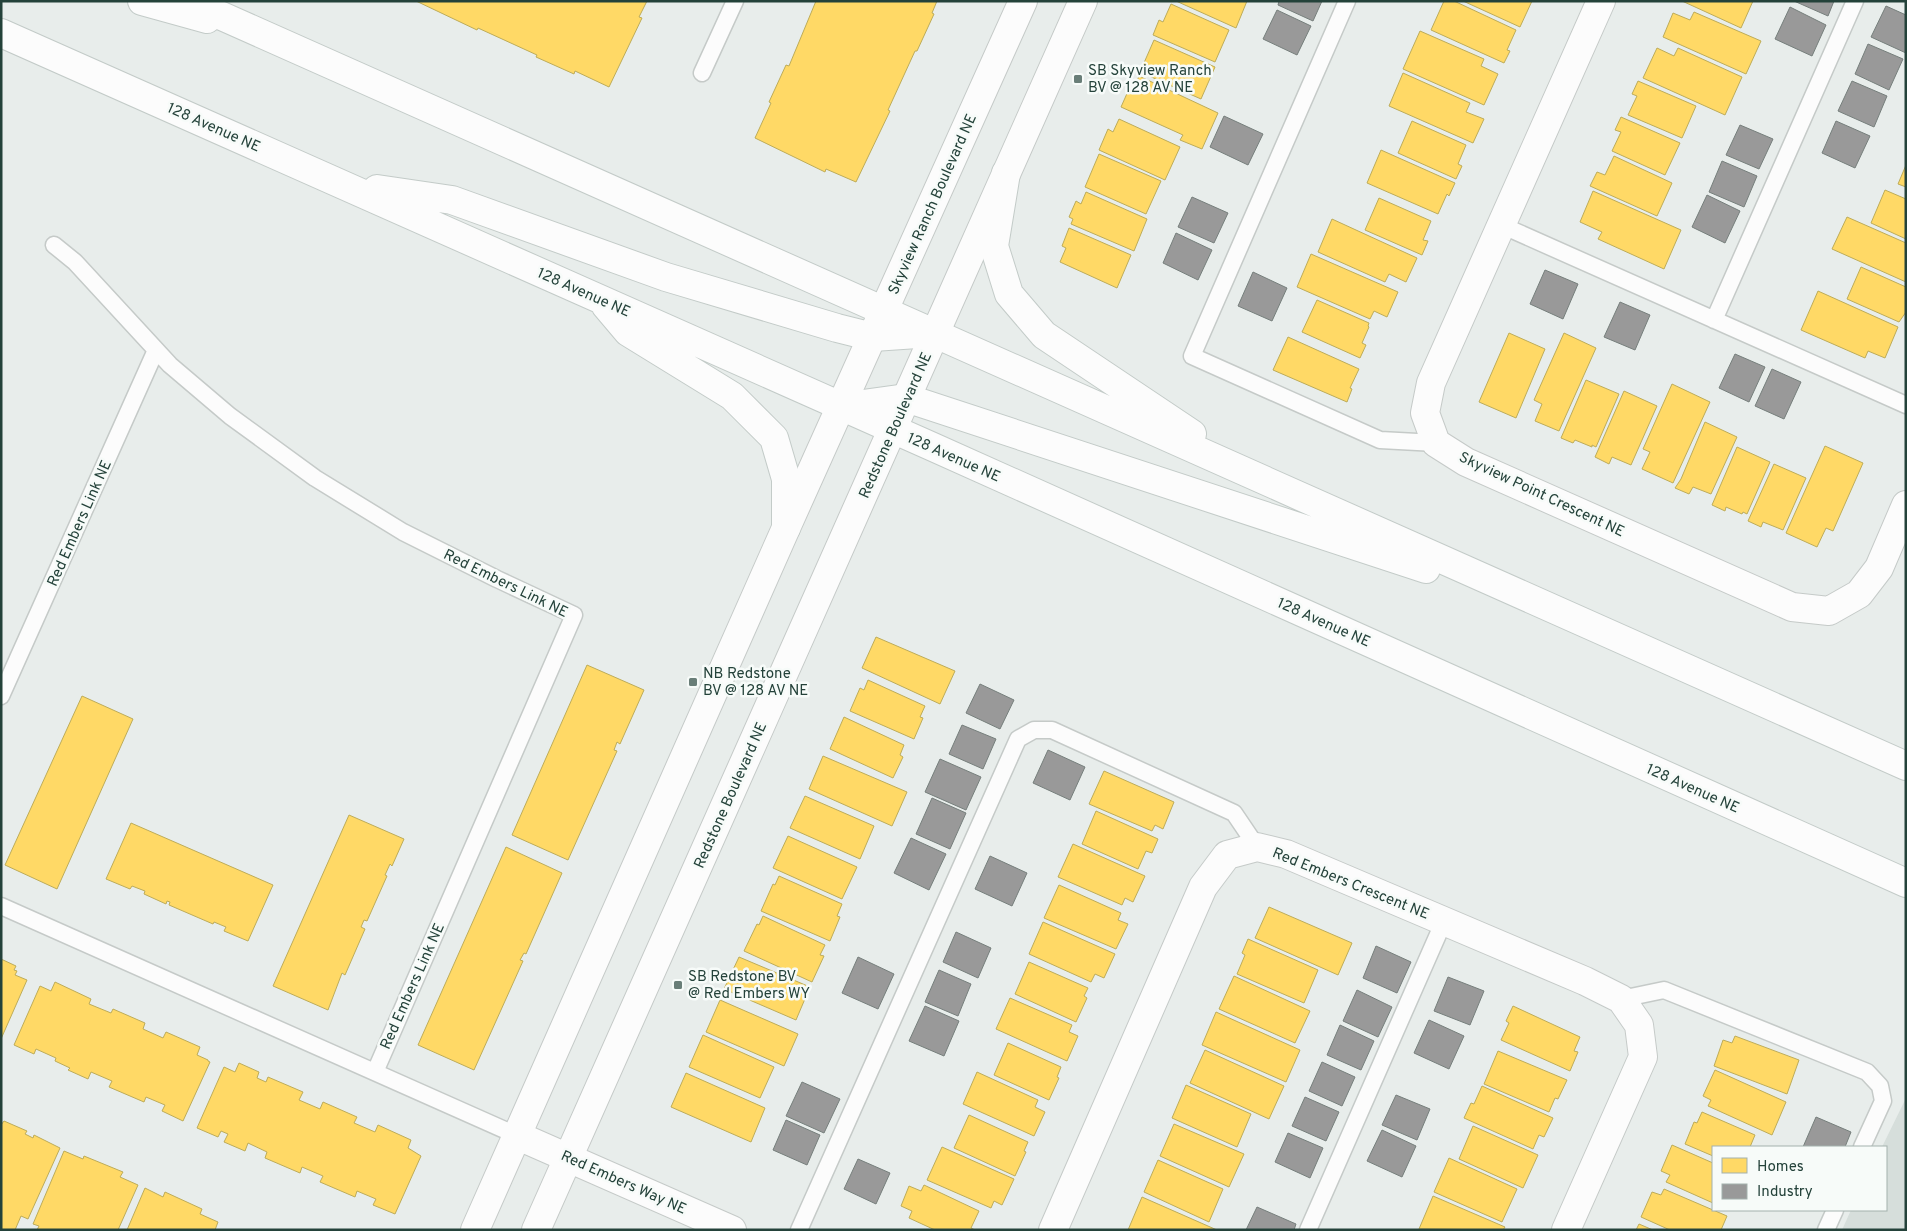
<svg xmlns="http://www.w3.org/2000/svg" width="1907" height="1231" viewBox="0 0 1907 1231" font-family="Overpass,sans-serif">
	<rect width="100%" height="100%" fill="#e8edeb"/>
	<path fill="#d6dedb" d="M 1906,1098 L 1906,1230 L 1842,1230 L 1851,1210 L 1886,1210 L 1886,1147 L 1882,1147 Z"/>
	<path fill="#ffd966" stroke="#bdac59" d="M 416,1 L 647,1 L 639,17 L 642,18 L 609,87 L 575,71 L 574,74 L 536,57 L 537,55 L 478,28 L 477,30 Z
		M 816,1 L 937,1 L 932,13 L 934,14 L 917,51 L 915,51 L 888,110 L 890,111 L 856,182 L 826,169 L 825,172 L 755,138 L 771,103 L 769,102 L 786,65 L 789,66 Z
		M 1176,1 L 1247,1 L 1236,28 Z
		M 1444,1 L 1454,1 L 1516,30 L 1507,50 L 1510,51 L 1504,63 L 1431,30 Z
		M 1463,1 L 1532,1 L 1520,27 Z
		M 1682,1 L 1753,1 L 1741,28 Z
		M 1171,4 L 1229,30 L 1215,62 L 1153,35 L 1159,20 L 1163,22 Z
		M 1694,12 L 1761,41 L 1746,74 L 1663,37 L 1673,13 L 1690,20 Z
		M 1420,31 L 1484,59 L 1481,66 L 1498,74 L 1484,105 L 1403,69 Z
		M 1154,40 L 1215,67 L 1201,99 L 1140,72 Z
		M 1657,48 L 1674,56 L 1678,48 L 1742,77 L 1725,115 L 1643,78 Z
		M 1403,73 L 1470,103 L 1466,112 L 1484,119 L 1473,143 L 1389,106 Z
		M 1139,76 L 1218,113 L 1202,149 L 1180,140 L 1183,135 L 1121,107 L 1129,89 L 1133,91 Z
		M 1638,81 L 1696,106 L 1682,138 L 1628,115 L 1637,96 L 1632,94 Z
		M 1621,117 L 1680,143 L 1665,175 L 1612,151 L 1621,132 L 1615,130 Z
		M 1119,119 L 1180,147 L 1165,180 L 1099,150 L 1108,129 L 1113,132 Z
		M 1412,121 L 1466,145 L 1458,164 L 1462,166 L 1456,179 L 1398,153 Z
		M 1381,150 L 1455,183 L 1449,196 L 1447,194 L 1438,214 L 1367,183 Z
		M 1099,154 L 1161,181 L 1146,214 L 1085,187 Z
		M 1614,156 L 1672,183 L 1657,216 L 1590,186 L 1597,172 L 1605,175 Z
		M 1906,165 L 1906,187 L 1898,184 Z
		M 1885,190 L 1906,199 L 1906,239 L 1871,223 Z
		M 1593,191 L 1681,230 L 1664,269 L 1598,239 L 1602,232 L 1580,222 Z
		M 1086,192 L 1147,219 L 1134,251 L 1071,224 L 1073,219 L 1069,217 L 1076,201 L 1081,204 Z
		M 1379,198 L 1431,221 L 1423,240 L 1428,241 L 1422,255 L 1365,230 Z
		M 1847,217 L 1906,243 L 1906,282 L 1832,249 Z
		M 1332,219 L 1417,258 L 1406,282 L 1389,274 L 1385,282 L 1318,252 Z
		M 1069,228 L 1131,255 L 1117,288 L 1060,262 L 1066,248 L 1062,246 Z
		M 1311,254 L 1398,292 L 1387,317 L 1374,311 L 1370,319 L 1297,287 Z
		M 1861,267 L 1906,287 L 1906,312 L 1899,322 L 1847,299 Z
		M 1818,291 L 1898,327 L 1885,358 L 1868,351 L 1865,358 L 1801,330 Z
		M 1317,300 L 1369,323 L 1368,326 L 1369,327 L 1362,343 L 1366,345 L 1360,358 L 1302,332 Z
		M 1509,333 L 1545,349 L 1516,418 L 1479,402 Z
		M 1564,333 L 1596,348 L 1559,431 L 1535,421 L 1542,404 L 1534,400 Z
		M 1288,337 L 1359,369 L 1350,388 L 1352,389 L 1347,402 L 1273,370 Z
		M 1586,380 L 1619,394 L 1596,447 L 1592,445 L 1592,447 L 1575,440 L 1573,443 L 1561,438 Z
		M 1672,384 L 1710,402 L 1673,483 L 1642,469 L 1650,452 L 1643,449 Z
		M 1624,391 L 1657,406 L 1631,465 L 1612,457 L 1609,464 L 1595,457 Z
		M 1705,422 L 1737,437 L 1711,494 L 1693,487 L 1689,494 L 1675,488 L 1681,479 Z
		M 1825,446 L 1863,463 L 1833,531 L 1826,528 L 1817,547 L 1786,533 Z
		M 1737,447 L 1770,462 L 1747,514 L 1743,512 L 1742,514 L 1726,507 L 1725,511 L 1712,505 Z
		M 1774,464 L 1806,478 L 1783,530 L 1763,522 L 1761,527 L 1748,521 Z
		M 876,637 L 955,671 L 940,704 L 862,668 Z
		M 587,665 L 644,690 L 620,744 L 617,742 L 614,750 L 617,751 L 568,860 L 512,835 Z
		M 868,680 L 925,706 L 920,717 L 923,718 L 914,739 L 850,711 L 860,688 L 864,690 Z
		M 82,696 L 133,719 L 57,889 L 5,865 Z
		M 844,717 L 904,745 L 900,755 L 903,757 L 893,778 L 830,749 Z
		M 823,756 L 907,792 L 892,826 L 809,789 Z
		M 1104,771 L 1174,802 L 1163,829 L 1155,825 L 1152,831 L 1089,804 Z
		M 805,796 L 874,826 L 860,859 L 790,828 Z
		M 1096,811 L 1158,839 L 1152,853 L 1146,851 L 1138,869 L 1082,844 Z
		M 349,815 L 404,839 L 392,866 L 390,864 L 385,875 L 387,876 L 367,921 L 364,920 L 361,927 L 365,929 L 345,975 L 342,973 L 328,1010 L 273,986 Z
		M 131,823 L 273,885 L 248,941 L 224,931 L 226,927 L 214,922 L 213,924 L 169,905 L 170,902 L 167,901 L 166,904 L 144,894 L 145,891 L 132,886 L 130,889 L 106,879 Z
		M 788,836 L 857,867 L 842,899 L 773,868 Z
		M 1073,844 L 1145,876 L 1133,902 L 1125,898 L 1122,905 L 1058,877 Z
		M 506,847 L 562,873 L 526,954 L 524,953 L 520,960 L 523,961 L 474,1070 L 418,1045 Z
		M 779,876 L 842,904 L 837,916 L 840,917 L 830,941 L 761,911 L 773,884 L 775,885 Z
		M 1059,885 L 1121,913 L 1118,920 L 1128,924 L 1116,949 L 1044,918 Z
		M 1269,907 L 1352,943 L 1338,975 L 1255,938 Z
		M 763,916 L 825,945 L 820,955 L 824,956 L 812,982 L 744,951 L 757,924 L 759,925 Z
		M 1043,922 L 1115,954 L 1104,978 L 1095,974 L 1091,982 L 1029,954 Z
		M 1248,939 L 1318,970 L 1304,1003 L 1237,974 L 1245,955 L 1242,953 Z
		M 739,957 L 810,987 L 796,1020 L 724,989 Z
		M 1,959 L 16,966 L 14,970 L 17,971 L 15,975 L 27,980 L 1,1039 Z
		M 1029,962 L 1088,988 L 1084,996 L 1087,998 L 1076,1022 L 1015,994 Z
		M 1234,976 L 1310,1011 L 1295,1043 L 1219,1009 Z
		M 55,982 L 91,999 L 89,1004 L 111,1013 L 113,1009 L 145,1023 L 143,1029 L 163,1038 L 166,1032 L 200,1047 L 197,1055 L 208,1060 L 208,1061 L 210,1062 L 183,1121 L 162,1111 L 165,1105 L 146,1097 L 144,1102 L 109,1087 L 112,1081 L 91,1072 L 88,1079 L 68,1070 L 70,1068 L 55,1061 L 56,1058 L 36,1049 L 34,1054 L 14,1045 L 40,986 L 51,991 Z
		M 1010,998 L 1072,1025 L 1069,1032 L 1078,1036 L 1067,1061 L 996,1029 Z
		M 720,1000 L 798,1034 L 784,1066 L 706,1032 Z
		M 1513,1006 L 1580,1037 L 1574,1051 L 1578,1052 L 1570,1071 L 1501,1040 L 1509,1023 L 1506,1021 Z
		M 1216,1012 L 1300,1050 L 1286,1082 L 1202,1045 Z
		M 703,1035 L 774,1067 L 760,1098 L 689,1067 Z
		M 1735,1036 L 1799,1060 L 1787,1094 L 1714,1066 L 1723,1040 L 1732,1043 Z
		M 1008,1043 L 1061,1067 L 1057,1077 L 1059,1078 L 1049,1100 L 994,1075 Z
		M 1205,1050 L 1284,1086 L 1269,1119 L 1190,1083 Z
		M 1498,1051 L 1567,1080 L 1558,1099 L 1555,1098 L 1549,1112 L 1484,1084 Z
		M 239,1063 L 259,1072 L 257,1078 L 266,1082 L 268,1077 L 303,1092 L 299,1100 L 320,1109 L 323,1102 L 357,1117 L 354,1123 L 375,1132 L 378,1125 L 411,1140 L 408,1148 L 421,1156 L 395,1214 L 373,1205 L 376,1199 L 357,1191 L 355,1197 L 320,1182 L 323,1176 L 302,1167 L 300,1173 L 265,1158 L 267,1152 L 248,1143 L 245,1151 L 224,1142 L 228,1134 L 221,1131 L 218,1137 L 197,1128 L 224,1067 L 235,1072 Z
		M 1715,1070 L 1786,1102 L 1772,1135 L 1708,1106 L 1711,1100 L 1703,1096 Z
		M 977,1072 L 1038,1100 L 1035,1107 L 1045,1112 L 1034,1136 L 963,1104 Z
		M 686,1073 L 765,1108 L 751,1142 L 671,1107 Z
		M 1186,1085 L 1251,1114 L 1237,1147 L 1172,1118 Z
		M 1482,1086 L 1553,1118 L 1544,1137 L 1539,1135 L 1533,1149 L 1464,1118 L 1471,1103 L 1474,1104 Z
		M 1702,1112 L 1755,1135 L 1750,1147 L 1713,1147 L 1713,1156 L 1685,1144 L 1694,1122 L 1697,1123 Z
		M 969,1115 L 1028,1142 L 1024,1151 L 1026,1152 L 1015,1176 L 954,1148 Z
		M 4,1121 L 27,1131 L 25,1134 L 33,1138 L 34,1135 L 60,1148 L 28,1219 L 21,1216 L 15,1230 L 1,1230 L 1,1125 Z
		M 1174,1124 L 1244,1154 L 1229,1187 L 1160,1156 Z
		M 1473,1126 L 1538,1155 L 1523,1188 L 1459,1159 Z
		M 1672,1145 L 1713,1163 L 1713,1203 L 1666,1182 L 1670,1175 L 1661,1171 Z
		M 942,1147 L 1014,1179 L 1002,1205 L 994,1201 L 991,1208 L 927,1180 Z
		M 64,1151 L 83,1159 L 84,1156 L 123,1172 L 120,1177 L 138,1185 L 118,1230 L 37,1230 L 39,1226 L 33,1224 Z
		M 1449,1158 L 1517,1189 L 1502,1222 L 1434,1192 Z
		M 1158,1160 L 1223,1189 L 1209,1222 L 1144,1192 Z
		M 924,1185 L 979,1211 L 971,1228 L 975,1230 L 935,1230 L 909,1218 L 912,1211 L 901,1206 L 909,1186 L 921,1191 Z
		M 145,1188 L 163,1197 L 165,1192 L 202,1209 L 200,1214 L 218,1222 L 215,1230 L 127,1230 Z
		M 1664,1189 L 1727,1216 L 1721,1230 L 1670,1230 L 1641,1217 L 1652,1192 L 1661,1195 Z
		M 1433,1196 L 1505,1227 L 1503,1230 L 1419,1229 Z
		M 1142,1197 L 1217,1230 L 1128,1230 Z
		M 1639,1224 L 1653,1230 L 1636,1230 Z"/>
	<path fill="#999" stroke="#767f7c" d="M 1279,1 L 1322,1 L 1313,21 L 1278,5 Z
		M 1794,1 L 1834,1 L 1828,16 Z
		M 1886,6 L 1906,15 L 1906,53 L 1871,37 Z
		M 1790,7 L 1826,25 L 1812,56 L 1775,39 Z
		M 1277,10 L 1311,26 L 1297,55 L 1263,39 Z
		M 1868,44 L 1903,59 L 1889,90 L 1855,74 Z
		M 1852,81 L 1887,96 L 1874,127 L 1838,111 Z
		M 1224,116 L 1263,134 L 1248,165 L 1210,147 Z
		M 1836,121 L 1870,136 L 1855,168 L 1822,153 Z
		M 1740,125 L 1773,139 L 1759,169 L 1726,155 Z
		M 1722,161 L 1757,176 L 1744,207 L 1709,192 Z
		M 1707,195 L 1740,211 L 1725,243 L 1692,227 Z
		M 1192,197 L 1228,213 L 1214,243 L 1178,227 Z
		M 1176,233 L 1212,250 L 1198,280 L 1163,263 Z
		M 1545,270 L 1578,284 L 1563,319 L 1530,304 Z
		M 1253,272 L 1287,288 L 1272,321 L 1238,306 Z
		M 1620,302 L 1650,315 L 1635,350 L 1604,337 Z
		M 1735,354 L 1765,367 L 1749,402 L 1719,388 Z
		M 1772,369 L 1801,382 L 1784,419 L 1755,406 Z
		M 980,684 L 1014,700 L 1000,729 L 966,713 Z
		M 962,725 L 996,739 L 983,769 L 949,754 Z
		M 1048,750 L 1085,767 L 1070,800 L 1033,783 Z
		M 940,759 L 981,777 L 966,810 L 925,792 Z
		M 932,798 L 966,813 L 950,849 L 916,834 Z
		M 911,838 L 946,854 L 929,890 L 894,873 Z
		M 990,856 L 1027,873 L 1012,906 L 975,889 Z
		M 956,932 L 991,948 L 978,978 L 943,962 Z
		M 1376,946 L 1411,962 L 1397,993 L 1363,978 Z
		M 858,957 L 894,974 L 878,1009 L 842,993 Z
		M 939,970 L 971,984 L 958,1016 L 925,1002 Z
		M 1448,977 L 1484,991 L 1470,1025 L 1434,1011 Z
		M 1357,990 L 1392,1007 L 1378,1037 L 1343,1021 Z
		M 925,1006 L 959,1021 L 944,1056 L 909,1041 Z
		M 1429,1020 L 1464,1036 L 1449,1069 L 1414,1053 Z
		M 1340,1025 L 1374,1041 L 1361,1070 L 1327,1055 Z
		M 1322,1062 L 1355,1077 L 1342,1106 L 1309,1091 Z
		M 802,1082 L 840,1099 L 824,1133 L 786,1116 Z
		M 1396,1095 L 1430,1109 L 1417,1140 L 1382,1125 Z
		M 1305,1097 L 1339,1112 L 1326,1141 L 1292,1126 Z
		M 1816,1117 L 1851,1132 L 1845,1147 L 1803,1147 Z
		M 786,1120 L 820,1135 L 807,1165 L 773,1150 Z
		M 1382,1130 L 1416,1146 L 1402,1177 L 1367,1161 Z
		M 1288,1133 L 1323,1148 L 1310,1178 L 1275,1162 Z
		M 858,1159 L 890,1173 L 876,1204 L 844,1189 Z
		M 1257,1207 L 1296,1224 L 1294,1230 L 1246,1230 Z"/>
	<g fill="none" stroke-linecap="round" stroke-linejoin="round">
		<defs>
			<path id="service" d="M 1347,1 L 1192,356 L 1380,440 L 1436,443
				M 702,73 L 735,1
				M 1501,225 L 1906,405
				M 54,245 L 75,262 L 170,365 L 230,416 L 315,478 L 403,532 L 497,579 L 574,615 L 375,1072
				M 1714,320 L 1855,1
				M 1,696 L 156,350
				M 1,906 L 516,1135
				M 1621,999 L 1664,990 L 1867,1072 L 1880,1086 L 1883,1101 L 1862,1147
				M 799,1230 L 1018,739 L 1034,730 L 1052,730 L 1234,813 L 1257,847
				M 1308,1230 L 1444,921
				M 1826,1230 L 1835,1210"/>
			<path id="minor" d="M 1601,1 L 1431,383 L 1425,413 L 1436,443 L 1466,462 L 1792,607 L 1829,611 L 1859,594 L 1879,568 L 1906,505
				M 516,1135 L 732,1230
				M 1053,1230 L 1203,887 L 1227,855 L 1257,847 L 1286,854 L 1585,981 L 1621,999 L 1639,1025 L 1643,1057 L 1566,1230"/>
			<path id="tertiary" d="M 475,1230 L 786,528 L 1023,1
				M 536,1230 L 1083,1"/>
			<path id="secondary" d="M 142,1 L 207,19
				M 188,1 L 1906,766
				M 1,33 L 933,447 L 1906,883
				M 1006,173 L 994,246 L 1009,294 L 1044,335 L 1192,434
				M 377,189 L 452,200 L 666,277 L 837,328 L 873,337 L 932,333
				M 606,306 L 628,332 L 732,396 L 774,438 L 786,479 L 786,528
				M 841,407 L 906,398 L 1426,569"/>
		</defs>
		<use href="#service" stroke="#c5cac8" stroke-width="19"/>
		<use href="#minor" stroke="#c5cac8" stroke-width="30"/>
		<use href="#tertiary" stroke="#c5cac8" stroke-width="30"/>
		<use href="#secondary" stroke="#c3cbc8" stroke-width="30"/>
		<use href="#service" stroke="#fcfcfc" stroke-width="16"/>
		<use href="#minor" stroke="#fcfcfc" stroke-width="28"/>
		<use href="#tertiary" stroke="#fcfcfc" stroke-width="28"/>
		<use href="#secondary" stroke="#fcfcfc" stroke-width="28"/>
	</g>
	<g fill="#697e78" stroke="#f7fbf9" stroke-width="2">
		<rect x="1073" y="74" width="10" height="10" rx="2.5"/>
		<rect x="688" y="677" width="10" height="10" rx="2.5"/>
		<rect x="673" y="980" width="10" height="10" rx="2.5"/>
	</g>
	<g text-anchor="middle" stroke-width="5" stroke-linejoin="round" paint-order="stroke">
		<g font-size="15" fill="#24423a" stroke="#f7fbf9" text-anchor="start">
			<text x="1088" y="75">SB Skyview Ranch<tspan x="1088" dy="17">BV @ 128 AV NE</tspan></text>
			<text x="703" y="678">NB Redstone<tspan x="703" dy="17">BV @ 128 AV NE</tspan></text>
			<text x="688" y="981">SB Redstone BV<tspan x="688" dy="17">@ Red Embers WY</tspan></text>
		</g>
		<g font-size="15" fill="#24423a" stroke="#f7fbf9">
			<text transform="translate(214 127) rotate(24)" y="5">128 Avenue NE</text>
			<text transform="translate(932 204) rotate(-66)" y="5">Skyview Ranch Boulevard NE</text>
			<text transform="translate(584 292) rotate(24)" y="5">128 Avenue NE</text>
			<text transform="translate(895 425) rotate(-66)" y="5">Redstone Boulevard NE</text>
			<text transform="translate(954 457) rotate(24)" y="5">128 Avenue NE</text>
			<text transform="translate(1542 494) rotate(25)" y="5">Skyview Point Crescent NE</text>
			<text transform="translate(79 523) rotate(-66)" y="5">Red Embers Link NE</text>
			<text transform="translate(506 583) rotate(26)" y="5">Red Embers Link NE</text>
			<text transform="translate(1324 622) rotate(24)" y="5">128 Avenue NE</text>
			<text transform="translate(1693 788) rotate(24)" y="5">128 Avenue NE</text>
			<text transform="translate(730 795) rotate(-66)" y="5">Redstone Boulevard NE</text>
			<text transform="translate(1351 883) rotate(22)" y="5">Red Embers Crescent NE</text>
			<text transform="translate(412 986) rotate(-66)" y="5">Red Embers Link NE</text>
			<text transform="translate(624 1182) rotate(24)" y="5">Red Embers Way NE</text>
		</g>
	</g>
	<rect width="1907" height="1231" fill="none" stroke="#24423a" stroke-width="5"/>
	<rect x="1712" y="1146" width="175" height="65" fill="#f7fbf9" stroke="#a3b1ad"/>
	<rect x="1722" y="1158" width="25" height="15" fill="#ffd966" stroke="#a3b1ad"/>
	<text x="1757" y="1171" font-size="15" fill="#24423a">Homes</text>
	<rect x="1722" y="1184" width="25" height="15" fill="#999999" stroke="#a3b1ad"/>
	<text x="1757" y="1196" font-size="15" fill="#24423a">Industry</text>
</svg>
